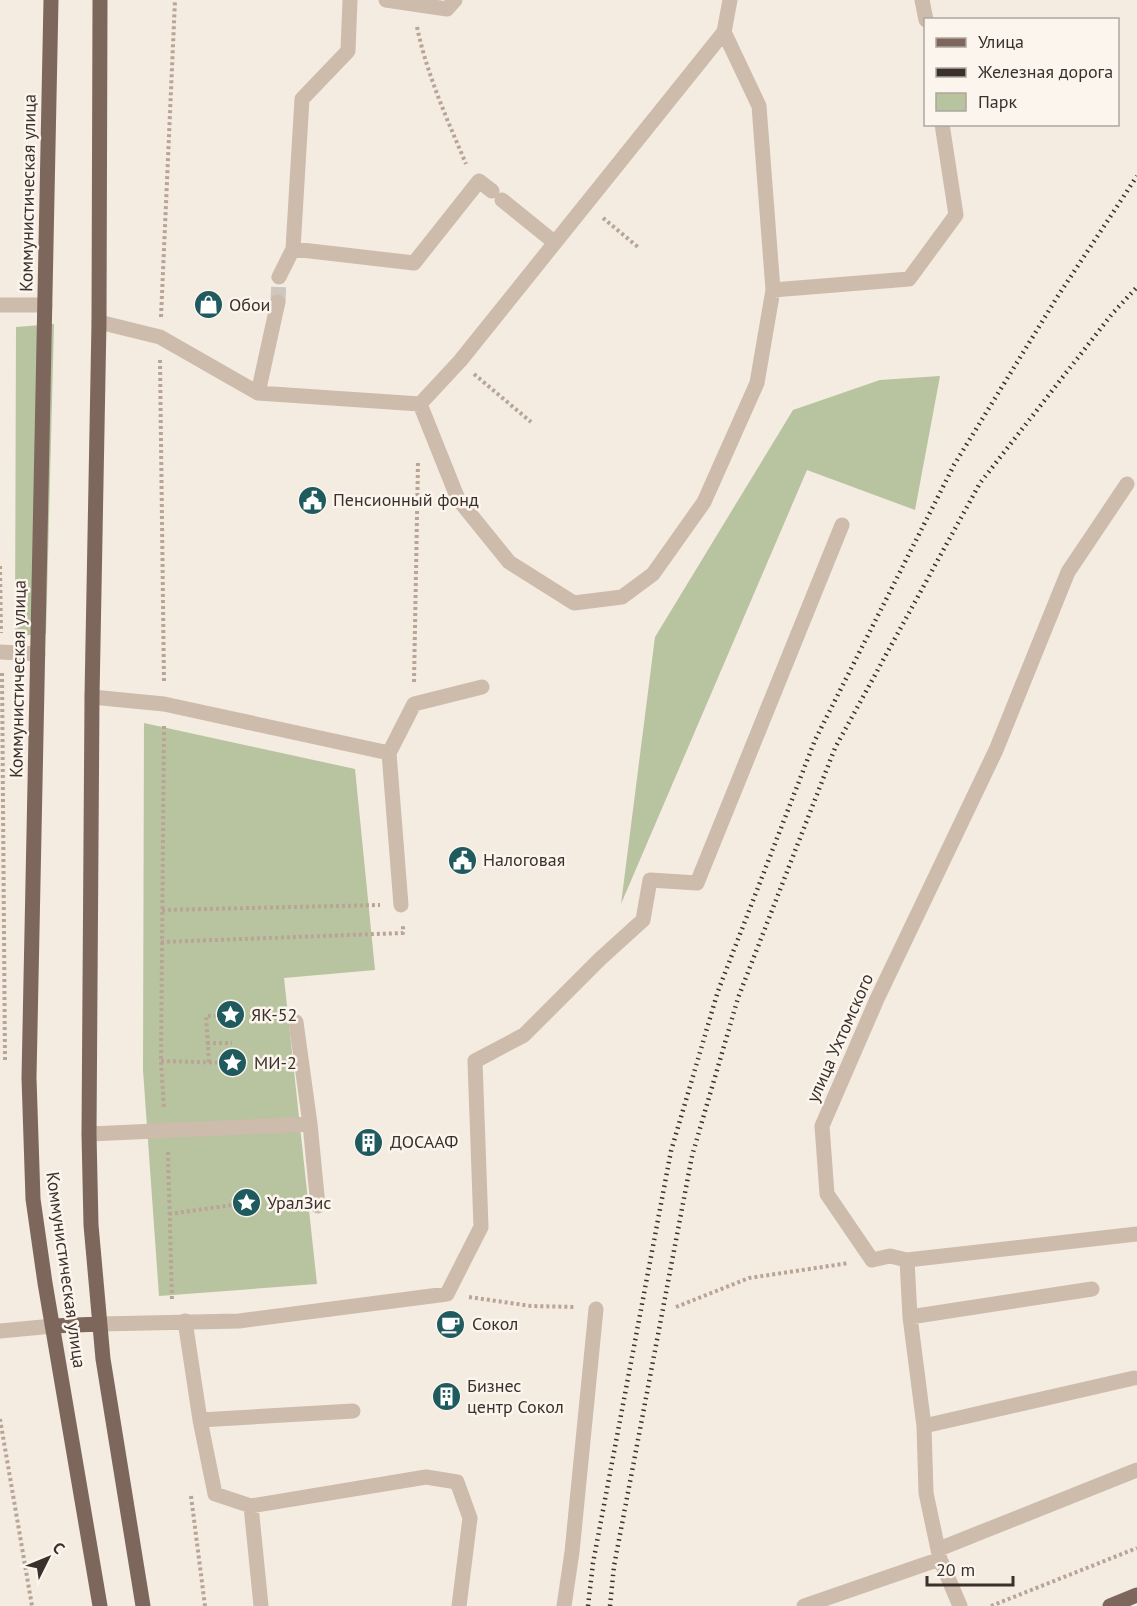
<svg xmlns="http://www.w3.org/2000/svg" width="1137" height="1606" viewBox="0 0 1137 1606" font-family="'PT Sans',sans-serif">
	<rect width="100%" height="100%" fill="#f4ebe1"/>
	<path fill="#b8c4a0" d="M 54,324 L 46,634 L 15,636 L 16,327 Z
		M 940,376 L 915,510 L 807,470 L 621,904 L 655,637 L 793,410 L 880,380 Z
		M 144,723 L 355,769 L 375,970 L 284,978 L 317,1284 L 159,1296 L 143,1070 Z"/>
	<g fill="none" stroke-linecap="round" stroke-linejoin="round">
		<path stroke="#cfc6bd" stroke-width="15" stroke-dasharray="15 8" stroke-linecap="butt" d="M 278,302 L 279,277"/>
		<path stroke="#b9a596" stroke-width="4" stroke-dasharray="3 3" stroke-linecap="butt" d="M 417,27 C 427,75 447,119 466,164
			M 603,218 L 638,247
			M 161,317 L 175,0
			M 160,360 L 164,683
			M 474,374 L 531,422
			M 0,566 L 1,633
			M 2,673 L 5,1062
			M 414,682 L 418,462
			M 164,726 L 161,1061 L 164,1109
			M 162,910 L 380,905
			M 161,942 L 403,933 L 403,924
			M 207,1043 L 232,1043
			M 161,1061 L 233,1063
			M 209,1062 L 206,1016 L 230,1015
			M 168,1152 L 172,1301
			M 169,1214 L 246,1203
			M 469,1297 L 531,1306 L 575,1307
			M 676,1307 L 749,1278 L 849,1263
			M 0,1419 L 32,1606
			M 191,1496 L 205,1606
			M 991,1606 L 1137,1548"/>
		<path stroke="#cdbbac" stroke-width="15" d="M 386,0 L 447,9 L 455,0
			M 922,0 L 926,20
			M 724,32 L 759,106 L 773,290 L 909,279 L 956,215 L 942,124
			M 502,200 L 554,242
			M 293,249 L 414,263 L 479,181 L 492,191
			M 279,277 L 293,249 L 302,99 L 348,51 L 350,0
			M 0,305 L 45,305
			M 99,322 L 160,337 L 258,393 L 278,302
			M 258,393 L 420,404 L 460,361 L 724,32 L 730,0
			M 420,404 L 458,499 L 509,562 L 574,603 L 622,597 L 653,574 L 704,502 L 757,383 L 773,290
			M 0,652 L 38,654
			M 92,697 L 164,704 L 389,753 L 401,905
			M 389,753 L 414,704 L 482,687
			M 310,1124 L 318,1206
			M 89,1134 L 310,1124 L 296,1022
			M 907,1260 L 1137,1234
			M 910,1317 L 1092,1289
			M 185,1321 L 200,1420 L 353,1411
			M 100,1324 L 239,1321 L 447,1294 L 481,1227 L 475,1061 L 524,1035 L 600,959 L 643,920 L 650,880 L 697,883 L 842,525
			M 0,1331 L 53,1326
			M 200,1420 L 215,1494 L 251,1506 L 426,1477 L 457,1482 L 470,1518 L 459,1606
			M 924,1426 L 1134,1378
			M 251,1506 L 261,1606
			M 939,1549 L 1137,1470
			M 564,1606 L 572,1552 L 596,1309
			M 804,1606 L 940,1559
			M 960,1606 L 940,1559 L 926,1493 L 924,1426 L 910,1317 L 907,1260 L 890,1256 L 872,1260 L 827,1194 L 822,1126 L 877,999 L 996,750 L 1068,572 L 1127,484"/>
		<path stroke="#7d675c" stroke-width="15" d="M 51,0 L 29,1078 L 33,1199 L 45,1283 L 100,1606
			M 100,0 L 99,322 L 92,697 L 89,1134 L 91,1225 L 103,1359 L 143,1606
			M 53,1326 L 100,1324
			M 1110,1606 L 1137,1595"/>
		<path stroke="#3b302b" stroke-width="4.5" stroke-dasharray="1.5 4.5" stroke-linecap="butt" d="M 588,1606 L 593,1563 L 671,1151 L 718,991 L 815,740 L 954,465 L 1056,299 L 1137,176
			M 610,1606 L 614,1566 L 692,1156 L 738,998 L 835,748 L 980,483 L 1112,314 L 1137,287"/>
	</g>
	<defs>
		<symbol id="shop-disc" viewBox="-11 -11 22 22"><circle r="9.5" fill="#1f5a5e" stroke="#fbf5ee"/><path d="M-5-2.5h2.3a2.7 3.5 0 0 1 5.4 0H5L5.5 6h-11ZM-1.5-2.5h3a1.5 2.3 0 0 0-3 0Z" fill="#fff"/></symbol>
		<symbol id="civic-disc" viewBox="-11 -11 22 22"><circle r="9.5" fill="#1f5a5e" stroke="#fbf5ee"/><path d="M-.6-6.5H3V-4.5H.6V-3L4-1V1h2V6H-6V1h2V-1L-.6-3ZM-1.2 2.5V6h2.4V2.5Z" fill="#fff"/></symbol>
		<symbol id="sight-disc" viewBox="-11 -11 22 22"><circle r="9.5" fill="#1f5a5e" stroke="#fbf5ee"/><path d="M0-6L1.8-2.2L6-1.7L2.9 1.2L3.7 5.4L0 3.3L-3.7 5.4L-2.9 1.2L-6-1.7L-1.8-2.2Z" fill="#fff"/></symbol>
		<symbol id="building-disc" viewBox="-11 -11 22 22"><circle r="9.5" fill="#1f5a5e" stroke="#fbf5ee"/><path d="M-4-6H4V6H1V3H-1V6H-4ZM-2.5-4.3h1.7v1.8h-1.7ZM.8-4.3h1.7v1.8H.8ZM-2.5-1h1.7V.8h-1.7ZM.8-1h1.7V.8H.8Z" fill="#fff"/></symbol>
		<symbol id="cafe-disc" viewBox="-11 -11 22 22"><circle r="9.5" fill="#1f5a5e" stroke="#fbf5ee"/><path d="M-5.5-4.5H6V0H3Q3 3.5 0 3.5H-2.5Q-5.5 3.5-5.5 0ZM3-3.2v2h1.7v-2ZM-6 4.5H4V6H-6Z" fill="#fff"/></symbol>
	</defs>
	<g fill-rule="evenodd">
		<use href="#shop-disc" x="192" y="288" width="33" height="33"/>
		<use href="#civic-disc" x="296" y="484" width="33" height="33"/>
		<use href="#civic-disc" x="446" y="844" width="33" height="33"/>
		<use href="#sight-disc" x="214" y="998" width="33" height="33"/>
		<use href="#sight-disc" x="216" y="1046" width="33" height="33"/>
		<use href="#building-disc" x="352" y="1126" width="33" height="33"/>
		<use href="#sight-disc" x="230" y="1186" width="33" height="33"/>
		<use href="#cafe-disc" x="434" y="1308" width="33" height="33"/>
		<use href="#building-disc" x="430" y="1380" width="33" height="33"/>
	</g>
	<g text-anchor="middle" stroke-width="5" stroke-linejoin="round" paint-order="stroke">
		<g font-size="18" fill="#3b302b" stroke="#fbf5ee">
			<text transform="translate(28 193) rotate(-89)" y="6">Коммунистическая улица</text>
			<text transform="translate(18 679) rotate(-89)" y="6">Коммунистическая улица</text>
			<text transform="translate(840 1038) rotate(-66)" y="6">улица Ухтомского</text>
			<text transform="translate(66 1270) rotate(82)" y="6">Коммунистическая улица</text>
		</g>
		<g font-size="18" fill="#3b302b" stroke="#fbf5ee" text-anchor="start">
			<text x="229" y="311">Обои</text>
			<text x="333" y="506">Пенсионный фонд</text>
			<text x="483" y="866">Налоговая</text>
			<text x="251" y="1021">ЯК-52</text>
			<text x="254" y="1069">МИ-2</text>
			<text x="390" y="1148">ДОСААФ</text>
			<text x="267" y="1209">УралЗис</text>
			<text x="472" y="1330">Сокол</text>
			<text x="467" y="1392">Бизнес<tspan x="467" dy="21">центр Сокол</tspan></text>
		</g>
	</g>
	<rect x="924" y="18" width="195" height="108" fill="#fbf5ee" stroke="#aea6a0" stroke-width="1.5"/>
	<rect x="936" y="38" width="30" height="9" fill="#7d675c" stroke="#aea6a0" stroke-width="1.5"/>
	<text x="978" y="48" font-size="18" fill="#3b302b">Улица</text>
	<rect x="936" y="68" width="30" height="9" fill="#3b302b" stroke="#aea6a0" stroke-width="1.5"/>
	<text x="978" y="78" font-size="18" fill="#3b302b">Железная дорога</text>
	<rect x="936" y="93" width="30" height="18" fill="#b8c4a0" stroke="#aea6a0" stroke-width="1.5"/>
	<text x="978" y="108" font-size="18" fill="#3b302b">Парк</text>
	<g transform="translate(48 1558) rotate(47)" stroke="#fbf5ee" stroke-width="4.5" paint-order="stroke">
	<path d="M0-4.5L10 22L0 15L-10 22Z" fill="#3b302b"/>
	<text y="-9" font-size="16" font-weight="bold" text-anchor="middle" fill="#3b302b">С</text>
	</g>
	<path d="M927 1576v9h86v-9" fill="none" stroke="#3b302b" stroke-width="3"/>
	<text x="936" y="1576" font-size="18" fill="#3b302b" stroke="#fbf5ee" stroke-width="4.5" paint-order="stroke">20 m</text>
</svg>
